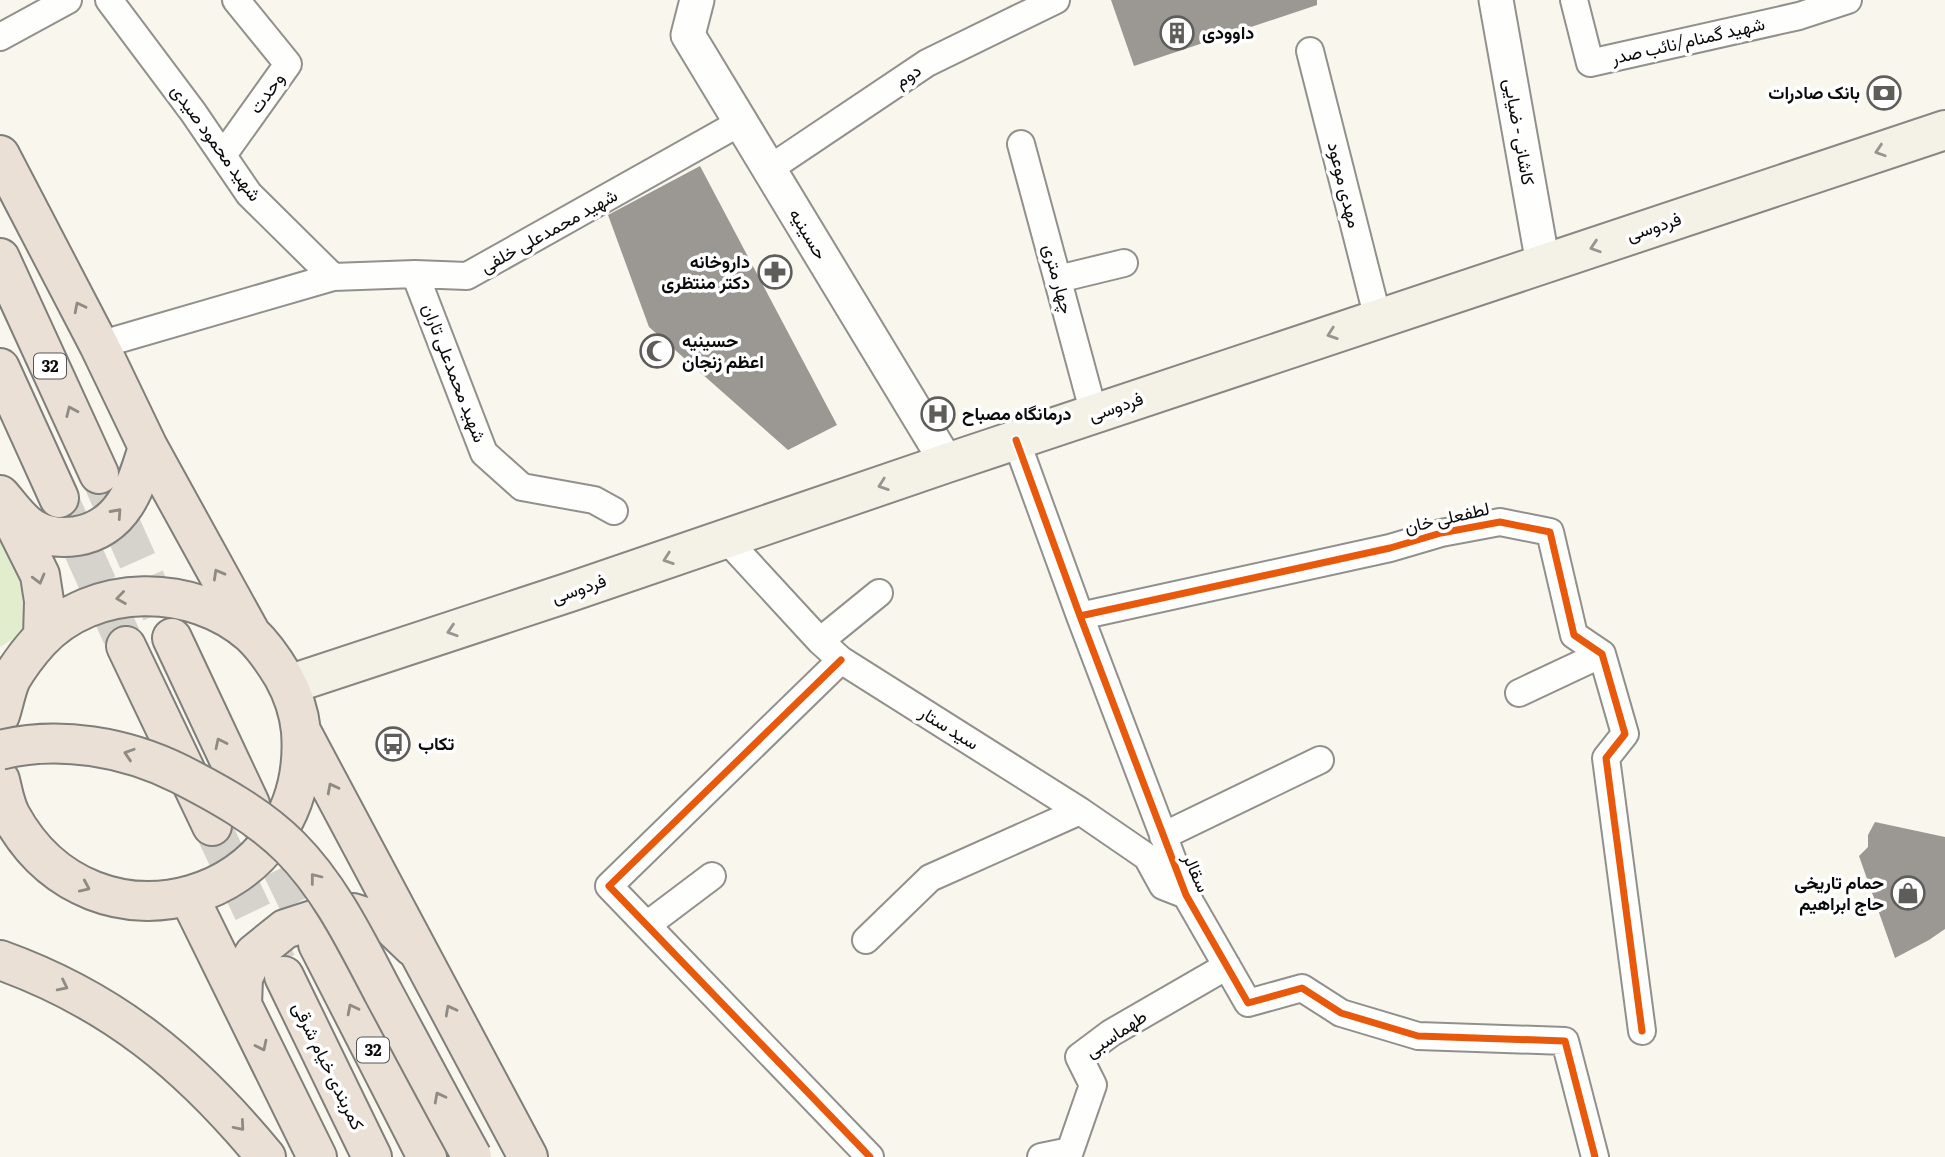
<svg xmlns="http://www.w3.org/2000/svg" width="1945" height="1157" viewBox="0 0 1945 1157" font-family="Literata,Vazirmatn,serif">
	<rect width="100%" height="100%" fill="#f9f6ed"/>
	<path fill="#e2edce" d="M 0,530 L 21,575 L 24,632 L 0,647 Z"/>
	<path fill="#9b9894" d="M 1111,0 L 1317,0 L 1317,5 L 1134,66 Z
		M 700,166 L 837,425 L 788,450 L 649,327 L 608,215 Z
		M 1875,822 L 1945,837 L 1945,929 L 1929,940 L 1895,958 L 1859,856 L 1868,847 L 1868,835 Z"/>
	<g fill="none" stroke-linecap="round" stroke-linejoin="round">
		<path stroke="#d5d3cb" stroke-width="38" stroke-dasharray="38 19" stroke-linecap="butt" d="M 99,474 L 172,638
			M 59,498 L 126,646
			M 256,817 L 318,944
			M 212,826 L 282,973"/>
		<defs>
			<path id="minor" d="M 109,0 L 193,112 L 249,194 L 333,277
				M 1574,0 L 1590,63 L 1799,16 L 1848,0
				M 0,37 L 68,0
				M 1310,51 L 1378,319
				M 1021,144 L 1094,414
				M 223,155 L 288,64 L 236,0
				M 769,169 L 927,63 L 1056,0
				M 415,274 L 484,453 L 522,487 L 594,500 L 614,511
				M 1058,279 L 1124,263
				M 99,345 L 333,277 L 415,274 L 467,276 L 741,122
				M 1016,440 L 1080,616 L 1186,895 L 1248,1003 L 1302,988 L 1341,1013 L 1418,1036 L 1565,1041 L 1595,1157
				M 726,539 L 820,641 L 841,660 L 1080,811 L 1147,857 L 1163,886 L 1186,895
				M 1080,616 L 1390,548 L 1441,533 L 1500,522 L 1550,532 L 1574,635 L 1602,654 L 1625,734 L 1606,758 L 1642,1031
				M 820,641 L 879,593
				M 841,660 L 609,886 L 870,1157
				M 1519,693 L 1602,654
				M 1163,836 L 1320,760
				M 647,925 L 712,876
				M 866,940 L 930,878 L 1080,811
				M 1041,1157 L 1070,1151 L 1093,1085 L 1079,1057 L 1111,1033 L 1227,966"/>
			<path id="tertiary" d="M 697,0 L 688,35 L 947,463
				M 1496,0 L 1543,264"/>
			<path id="secondary" d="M 288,685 L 570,592 L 947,463 L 1945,130"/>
			<path id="trunk" d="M 0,155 L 99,345 L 148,447 L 250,632
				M 0,258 L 99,474
				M 0,368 L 59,498
				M 0,495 C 10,506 22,524 35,530 C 49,538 63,538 77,536 C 123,528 136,487 148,447
				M 9,513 L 40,575 L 44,601 L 43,637
				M 172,638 L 250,804
				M 126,646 L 212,826
				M 0,715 C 4,703 6,690 11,679 C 18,667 30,651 39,641 C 93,582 193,583 251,634 C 264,646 274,661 283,676 C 292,692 299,712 301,731 C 314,903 94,967 11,816 C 5,805 3,792 0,780
				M 302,733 L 528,1157
				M 189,897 L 317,1157
				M 318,944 L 427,1157
				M 0,960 C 114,1001 190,1065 266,1157
				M 284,976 L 372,1157
				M 242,1005 L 243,978 L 254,954 L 285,929 L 319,918 L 353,913 L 390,925 L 413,947"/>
		</defs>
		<use href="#minor" stroke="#92908c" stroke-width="30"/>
		<use href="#tertiary" stroke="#92908c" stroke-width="37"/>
		<use href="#secondary" stroke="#888783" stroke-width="42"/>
		<use href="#trunk" stroke="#7f7e7a" stroke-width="42"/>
		<use href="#minor" stroke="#fefefc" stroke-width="26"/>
		<use href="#tertiary" stroke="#fefefc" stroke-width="33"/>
		<use href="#secondary" stroke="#f4f2e7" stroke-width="38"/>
		<use href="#trunk" stroke="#eae0d6" stroke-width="38"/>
		<defs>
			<path id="trunk-bridge" d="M 0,750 C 59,735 126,747 180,774 C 219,794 259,816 290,847 C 331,888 357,943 384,994 C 413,1048 442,1103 472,1157"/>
		</defs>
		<use href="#trunk-bridge" stroke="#7f7e7a" stroke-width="42" stroke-linecap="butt"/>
		<use href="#trunk-bridge" stroke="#eae0d6" stroke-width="38"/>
		<defs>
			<path id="cycleway" d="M 1016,440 L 1080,616 L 1186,895 L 1248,1003 L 1302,988 L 1341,1013 L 1418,1036 L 1565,1041 L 1595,1157
				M 1080,616 L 1390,548 L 1441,533 L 1500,522 L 1550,532 L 1574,635 L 1602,654 L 1625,734 L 1606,758 L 1642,1031
				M 841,660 L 609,886 L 870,1157"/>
		</defs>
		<use href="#cycleway" stroke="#fff" stroke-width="11"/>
		<use href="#cycleway" stroke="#e8590c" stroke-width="7"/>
	</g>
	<defs><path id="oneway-chevron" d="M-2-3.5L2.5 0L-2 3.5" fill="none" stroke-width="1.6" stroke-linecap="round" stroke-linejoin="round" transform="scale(1.75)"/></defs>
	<g stroke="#96958f">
		<use href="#oneway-chevron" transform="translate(1880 151) rotate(162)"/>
		<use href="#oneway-chevron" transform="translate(1595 247) rotate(162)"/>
		<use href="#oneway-chevron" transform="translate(1332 334) rotate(161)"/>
		<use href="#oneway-chevron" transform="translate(883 485) rotate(161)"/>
		<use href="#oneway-chevron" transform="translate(668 559) rotate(161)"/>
		<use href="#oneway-chevron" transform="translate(452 631) rotate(162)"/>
	</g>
	<g stroke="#908a84">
		<use href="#oneway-chevron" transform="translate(79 307) rotate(-117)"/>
		<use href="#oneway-chevron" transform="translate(71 411) rotate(-114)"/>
		<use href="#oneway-chevron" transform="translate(117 513) rotate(-48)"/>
		<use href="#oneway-chevron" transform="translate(218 574) rotate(-119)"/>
		<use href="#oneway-chevron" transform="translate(39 579) rotate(75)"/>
		<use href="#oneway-chevron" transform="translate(121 598) rotate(172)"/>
		<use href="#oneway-chevron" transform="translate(220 743) rotate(-116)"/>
		<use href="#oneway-chevron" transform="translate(129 754) rotate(-162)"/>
		<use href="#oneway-chevron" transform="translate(332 788) rotate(-118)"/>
		<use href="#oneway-chevron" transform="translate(315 878) rotate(-128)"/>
		<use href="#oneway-chevron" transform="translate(85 887) rotate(24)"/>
		<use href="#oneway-chevron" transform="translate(63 986) rotate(26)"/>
		<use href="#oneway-chevron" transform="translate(352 1009) rotate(-117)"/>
		<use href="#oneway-chevron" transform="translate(450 1010) rotate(-118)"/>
		<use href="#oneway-chevron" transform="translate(262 1046) rotate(64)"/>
		<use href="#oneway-chevron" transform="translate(439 1097) rotate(-118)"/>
		<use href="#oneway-chevron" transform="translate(240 1126) rotate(49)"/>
	</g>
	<defs>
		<symbol id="building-ring" viewBox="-11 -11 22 22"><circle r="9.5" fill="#fff" stroke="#5e5d59" stroke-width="1.5"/><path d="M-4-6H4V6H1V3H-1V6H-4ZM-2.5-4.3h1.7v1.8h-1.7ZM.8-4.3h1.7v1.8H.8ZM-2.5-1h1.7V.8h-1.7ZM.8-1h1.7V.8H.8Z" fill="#5e5d59"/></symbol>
		<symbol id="bank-ring" viewBox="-11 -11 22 22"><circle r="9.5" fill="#fff" stroke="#5e5d59" stroke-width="1.5"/><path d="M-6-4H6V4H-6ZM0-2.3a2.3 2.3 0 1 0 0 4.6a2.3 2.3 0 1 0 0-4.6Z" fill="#5e5d59"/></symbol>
		<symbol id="pharmacy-ring" viewBox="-11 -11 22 22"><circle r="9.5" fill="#fff" stroke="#5e5d59" stroke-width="1.5"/><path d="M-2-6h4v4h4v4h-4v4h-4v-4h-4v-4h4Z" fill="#5e5d59"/></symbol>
		<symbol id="mosque-ring" viewBox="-11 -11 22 22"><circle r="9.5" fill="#fff" stroke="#5e5d59" stroke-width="1.5"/><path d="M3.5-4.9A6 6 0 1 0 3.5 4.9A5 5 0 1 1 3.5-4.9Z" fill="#5e5d59"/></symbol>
		<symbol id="hospital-ring" viewBox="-11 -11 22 22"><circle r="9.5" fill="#fff" stroke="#5e5d59" stroke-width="1.5"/><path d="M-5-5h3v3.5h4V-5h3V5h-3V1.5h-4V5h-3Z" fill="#5e5d59"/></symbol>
		<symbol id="bus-ring" viewBox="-11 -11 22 22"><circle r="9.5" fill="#fff" stroke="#5e5d59" stroke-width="1.5"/><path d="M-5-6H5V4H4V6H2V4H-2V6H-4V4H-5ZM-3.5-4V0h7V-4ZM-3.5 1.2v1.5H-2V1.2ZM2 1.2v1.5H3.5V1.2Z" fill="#5e5d59"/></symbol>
		<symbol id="shop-ring" viewBox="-11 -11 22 22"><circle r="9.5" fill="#fff" stroke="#5e5d59" stroke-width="1.5"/><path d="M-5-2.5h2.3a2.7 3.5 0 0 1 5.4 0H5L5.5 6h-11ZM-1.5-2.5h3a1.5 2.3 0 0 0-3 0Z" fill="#5e5d59"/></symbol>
	</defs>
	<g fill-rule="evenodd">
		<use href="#building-ring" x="1158" y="14" width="38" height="38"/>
		<use href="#bank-ring" x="1865" y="74" width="38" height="38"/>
		<use href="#pharmacy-ring" x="756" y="253" width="38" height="38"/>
		<use href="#mosque-ring" x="638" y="332" width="38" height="38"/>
		<use href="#hospital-ring" x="919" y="395" width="38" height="38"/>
		<use href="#bus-ring" x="374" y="725" width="38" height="38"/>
		<use href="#shop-ring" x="1889" y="874" width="38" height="38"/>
	</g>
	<g text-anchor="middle" stroke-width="7" stroke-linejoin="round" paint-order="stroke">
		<g fill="#fff" stroke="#545454" stroke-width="2">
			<rect x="34" y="353.5" width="32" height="25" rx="5"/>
			<rect x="357" y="1037.5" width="32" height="25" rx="5"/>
		</g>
		<g font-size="16" font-weight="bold" fill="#0a0a0a">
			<text x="50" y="372">32</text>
			<text x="373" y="1056">32</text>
		</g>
		<g font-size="18" font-weight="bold" fill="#0a0a0a" stroke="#fff" text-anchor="start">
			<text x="1202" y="39">داوودی</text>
			<text x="1860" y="99" text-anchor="end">بانک صادرات</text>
			<text x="750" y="268" text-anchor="end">داروخانه<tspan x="750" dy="21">دکتر منتظری</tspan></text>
			<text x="682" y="347">حسینیه<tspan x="682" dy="21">اعظم زنجان</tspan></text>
			<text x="962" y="420">درمانگاه مصباح</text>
			<text x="418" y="750">تکاب</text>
			<text x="1884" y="889" text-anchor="end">حمام تاریخی<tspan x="1884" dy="21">حاج ابراهیم</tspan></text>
		</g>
		<g font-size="18" fill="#0a0a0a" stroke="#fff">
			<text transform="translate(1688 41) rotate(-13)" y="6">شهید گمنام/نائب صدر</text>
			<text transform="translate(908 76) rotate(-34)" y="6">دوم</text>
			<text transform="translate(267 93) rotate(-54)" y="6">وحدت</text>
			<text transform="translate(1519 132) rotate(80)" y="6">کاشانی - ضیایی</text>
			<text transform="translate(216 143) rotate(54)" y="6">شهید محمود صیدی</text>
			<text transform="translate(1344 185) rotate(76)" y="6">مهدی موعود</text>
			<text transform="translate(1654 227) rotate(-18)" y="6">فردوسی</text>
			<text transform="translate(549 231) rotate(-29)" y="6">شهید محمدعلی خلفی</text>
			<text transform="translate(808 234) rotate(59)" y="6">حسینیه</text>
			<text transform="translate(1058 279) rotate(75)" y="6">چهار متری</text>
			<text transform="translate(454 373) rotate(69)" y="6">شهید محمدعلی تاران</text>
			<text transform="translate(1116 407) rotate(-19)" y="6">فردوسی</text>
			<text transform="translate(1447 518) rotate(-13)" y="6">لطفعلی خان</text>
			<text transform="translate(579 589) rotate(-19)" y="6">فردوسی</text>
			<text transform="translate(949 728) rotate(32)" y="6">سید ستار</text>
			<text transform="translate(1196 873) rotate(66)" y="6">سقالر</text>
			<text transform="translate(1116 1034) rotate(-34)" y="6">طهماسبی</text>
			<text transform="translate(328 1066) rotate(64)" y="6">کمربندی خیام شرقی</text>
		</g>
	</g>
</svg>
